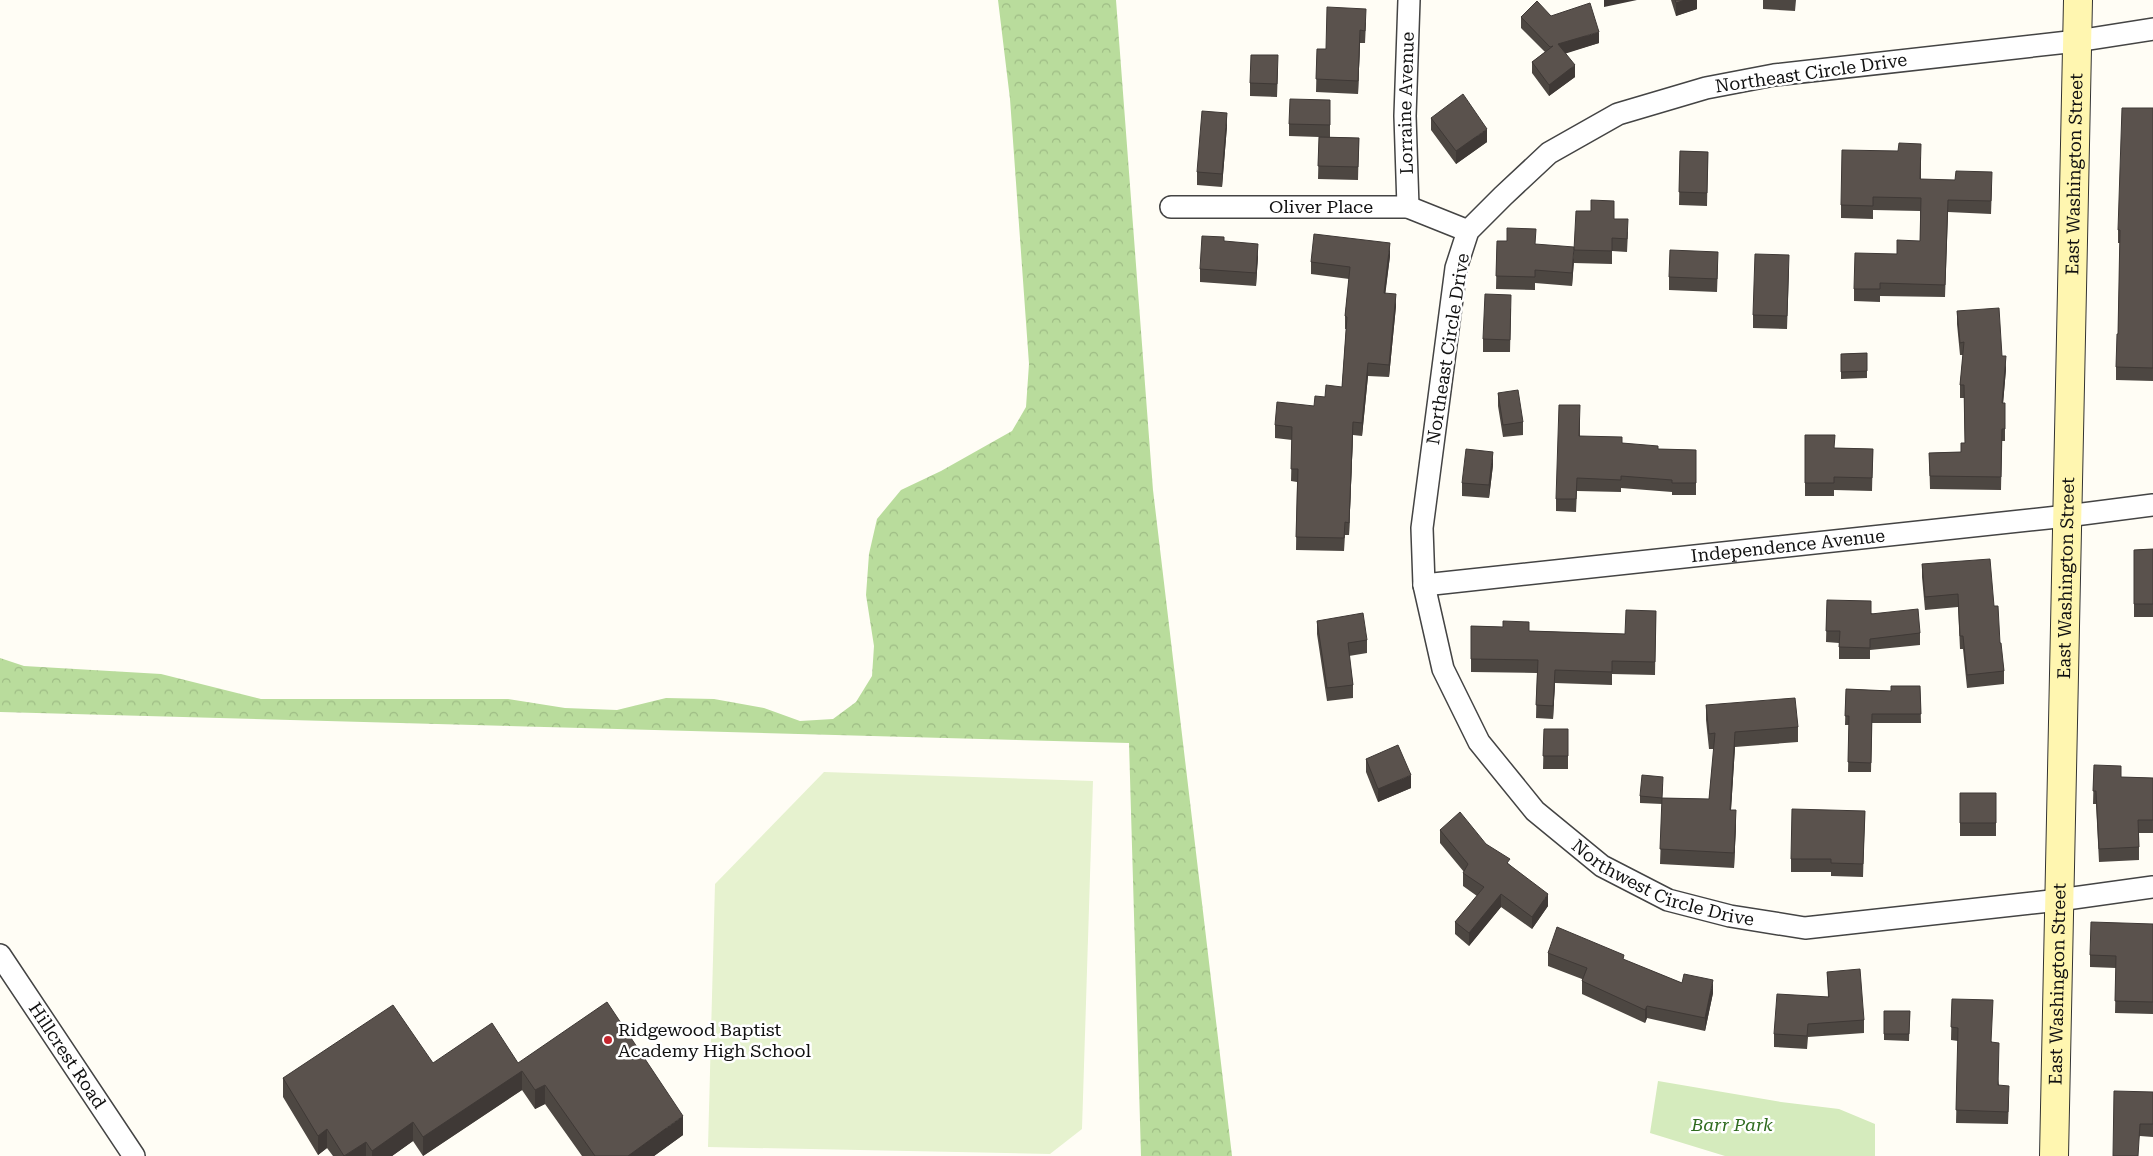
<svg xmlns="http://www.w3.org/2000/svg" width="2153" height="1156" viewBox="0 0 2153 1156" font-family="'Roboto Serif',serif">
	<defs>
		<pattern id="forest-crowns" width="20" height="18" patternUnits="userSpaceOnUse" patternTransform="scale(1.25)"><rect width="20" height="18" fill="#b9dc9c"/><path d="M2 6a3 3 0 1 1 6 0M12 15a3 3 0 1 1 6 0" fill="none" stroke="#9ebc85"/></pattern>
	</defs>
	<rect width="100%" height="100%" fill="#fffdf5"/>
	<path fill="#d5ebbd" d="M 1658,1081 L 1781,1102 L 1839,1109 L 1875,1124 L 1875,1156 L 1725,1156 L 1650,1133 Z"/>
	<path fill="url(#forest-crowns)" d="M 998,0 L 1116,0 L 1153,490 L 1232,1156 L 1141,1156 L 1129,743 L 0,712 L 0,658 L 24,666 L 161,674 L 261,699 L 508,699 L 565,708 L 617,710 L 666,698 L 714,699 L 764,708 L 800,721 L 833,719 L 856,702 L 872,676 L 874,646 L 866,595 L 869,554 L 877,519 L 901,490 L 941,471 L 1012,431 L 1026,407 L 1029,364 L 1010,99 Z"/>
	<path fill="#e6f2cf" d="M 824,772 L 1093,781 L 1082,1129 L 1050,1154 L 708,1147 L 715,884 Z"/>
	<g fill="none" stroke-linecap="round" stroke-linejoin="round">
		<defs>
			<g id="street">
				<path id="s1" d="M 2153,29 L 2077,41 L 1774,75 L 1706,88 L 1618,114 L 1549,153 L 1503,196 L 1468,231 L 1456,268 L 1422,528 L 1424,585 L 1443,669 L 1479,742 L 1535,811 L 1602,866 L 1668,900 L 1730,916 L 1805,928 L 2059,900 L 2153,887"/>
				<path id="s2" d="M 1171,207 L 1408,207 L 1468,231"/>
				<path id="s3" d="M 1408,207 L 1405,116 L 1409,0"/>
				<path id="s4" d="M 1424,585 L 2067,516 L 2153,505"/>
				<path id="s5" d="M 0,955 L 134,1156"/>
			</g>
			<g id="secondary">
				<path id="s6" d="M 2054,1156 L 2078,0"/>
			</g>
		</defs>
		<use href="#street" stroke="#444" stroke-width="24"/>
		<use href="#secondary" stroke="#333" stroke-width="30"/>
		<use href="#street" stroke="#fff" stroke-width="21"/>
		<use href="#secondary" stroke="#fff6b0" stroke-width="28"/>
	</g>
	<path fill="#4d4742" d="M 1671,0 L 1697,0 L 1697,9 L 1676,16 Z
		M 1763,0 L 1796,0 L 1795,11 L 1763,9 Z
		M 1551,16 L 1599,43 L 1565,53 L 1575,77 L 1549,96 L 1532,73 L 1532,62 L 1545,52 L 1521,28 L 1521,17 Z
		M 1366,22 L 1365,43 L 1360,43 L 1358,94 L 1316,92 L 1317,49 L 1326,49 Z
		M 1278,68 L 1277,97 L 1250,96 L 1250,83 Z
		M 1330,100 L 1330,137 L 1359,138 L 1358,180 L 1318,179 L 1319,137 L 1289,136 L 1289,124 Z
		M 2153,108 L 2153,381 L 2116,380 L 2116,367 L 2118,334 L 2120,243 L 2118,243 L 2118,230 Z
		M 1431,118 L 1487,142 L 1456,164 L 1431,130 Z
		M 1227,126 L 1222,187 L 1197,185 L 1197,172 Z
		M 1680,151 L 1708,152 L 1707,206 L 1679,205 Z
		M 1921,157 L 1921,179 L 1992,185 L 1991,214 L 1948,212 L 1945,297 L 1880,296 L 1880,302 L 1854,301 L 1854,289 L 1897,254 L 1920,241 L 1920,211 L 1873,210 L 1873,219 L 1841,218 L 1841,205 Z
		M 1614,219 L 1628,232 L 1627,252 L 1612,251 L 1612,264 L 1574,263 L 1574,250 Z
		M 1224,241 L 1258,256 L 1256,286 L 1200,282 L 1200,269 Z
		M 1497,241 L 1535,244 L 1574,260 L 1572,286 L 1535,283 L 1535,290 L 1496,289 Z
		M 1390,256 L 1385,293 L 1396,306 L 1389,377 L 1368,376 L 1362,436 L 1353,435 L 1349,535 L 1345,535 L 1344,551 L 1296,550 L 1297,482 L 1291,481 L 1292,440 L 1275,438 L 1275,425 L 1314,406 L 1325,397 L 1342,387 L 1346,329 L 1345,329 L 1345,316 L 1349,279 L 1311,274 L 1311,262 Z
		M 1718,265 L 1717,292 L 1669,290 L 1669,277 Z
		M 1789,268 L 1787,329 L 1753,328 L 1753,315 Z
		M 1511,308 L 1510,352 L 1483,352 L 1483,339 Z
		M 1957,311 L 2002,356 L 2006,369 L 2003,403 L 2005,403 L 2005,441 L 2002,441 L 2001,490 L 1930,489 L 1929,453 L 1961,452 L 1965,443 L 1964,398 L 1960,398 L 1960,385 L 1963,355 L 1960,355 L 1957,324 Z
		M 1867,353 L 1867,378 L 1841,379 L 1841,354 Z
		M 1498,393 L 1523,422 L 1523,435 L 1503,437 L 1498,406 Z
		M 1580,417 L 1580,436 L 1658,449 L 1696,450 L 1696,495 L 1672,495 L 1672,492 L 1621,488 L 1621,492 L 1577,491 L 1576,512 L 1556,511 L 1556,499 Z
		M 1805,435 L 1835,448 L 1873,449 L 1872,491 L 1834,490 L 1834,496 L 1805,496 Z
		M 1493,465 L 1489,498 L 1462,496 L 1462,483 Z
		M 2153,549 L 2153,617 L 2134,617 L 2134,550 Z
		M 1922,564 L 1994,606 L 2004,671 L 2004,684 L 1967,688 L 1963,649 L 1960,649 L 1958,607 L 1925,610 L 1922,577 Z
		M 1827,600 L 1871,613 L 1920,633 L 1920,645 L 1870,650 L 1870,659 L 1839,659 L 1839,643 L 1826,642 Z
		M 1656,611 L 1655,675 L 1612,674 L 1612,685 L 1555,683 L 1553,719 L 1536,718 L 1537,673 L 1471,672 L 1471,626 L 1503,627 L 1529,631 L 1625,634 Z
		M 1317,621 L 1367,640 L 1367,653 L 1349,656 L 1353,685 L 1353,698 L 1327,701 L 1317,634 Z
		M 1920,686 L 1921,723 L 1872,723 L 1871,772 L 1848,772 L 1849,725 L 1845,725 L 1846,689 L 1891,691 Z
		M 1706,705 L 1798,727 L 1798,742 L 1735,747 L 1731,810 L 1736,825 L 1734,868 L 1660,864 L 1662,804 L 1640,803 L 1640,796 L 1663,784 L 1662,798 L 1709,799 L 1714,749 L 1709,749 L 1706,720 Z
		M 1544,729 L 1568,729 L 1568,769 L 1543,769 Z
		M 1366,759 L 1411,788 L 1378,802 L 1366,772 Z
		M 2094,765 L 2121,777 L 2153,778 L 2153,833 L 2139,833 L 2139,860 L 2099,862 L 2096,804 L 2093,804 Z
		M 1960,793 L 1996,793 L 1996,836 L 1960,836 Z
		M 1865,811 L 1863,877 L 1831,876 L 1831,872 L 1791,872 L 1791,859 Z
		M 1440,830 L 1486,844 L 1510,865 L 1548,906 L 1532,929 L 1501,907 L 1469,946 L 1455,934 L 1455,922 L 1477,896 L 1463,886 L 1463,873 L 1464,872 L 1440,843 Z
		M 2153,924 L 2153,1014 L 2115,1013 L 2116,968 L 2090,967 L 2090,955 Z
		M 1548,953 L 1624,960 L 1682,983 L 1713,993 L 1705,1031 L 1647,1018 L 1645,1023 L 1582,994 L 1582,979 L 1548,966 Z
		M 1827,972 L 1864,1020 L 1864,1033 L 1808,1037 L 1807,1049 L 1774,1047 L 1774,1034 L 1828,997 Z
		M 1952,999 L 1992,1042 L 1999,1085 L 2009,1099 L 2008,1124 L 1956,1123 L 1958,1041 L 1951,1040 Z
		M 1884,1011 L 1910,1011 L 1909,1041 L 1884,1040 Z
		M 433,1063 L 518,1063 L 683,1135 L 654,1156 L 582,1156 L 545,1104 L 535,1109 L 522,1090 L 423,1156 L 413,1141 L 392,1156 L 333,1156 L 327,1148 L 318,1155 L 283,1097 L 283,1078 Z
		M 2153,1092 L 2153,1137 L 2140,1136 L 2113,1156 Z"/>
	<path fill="#3f3936" d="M 1604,0 L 1637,0 L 1604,7 Z
		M 1685,0 L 1697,0 L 1697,9 L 1676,16 L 1676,3 Z
		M 1360,30 L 1360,43 L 1358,94 L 1358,81 Z
		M 1599,32 L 1599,43 L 1558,56 L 1558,44 Z
		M 1575,65 L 1575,77 L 1549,96 L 1549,85 Z
		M 1227,113 L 1227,126 L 1222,187 L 1222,174 Z
		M 1487,129 L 1487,142 L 1456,164 L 1456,151 Z
		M 1390,243 L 1390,256 L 1384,305 L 1384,293 Z
		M 1258,244 L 1258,256 L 1256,286 L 1256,273 Z
		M 1574,247 L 1574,260 L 1572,286 L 1572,273 Z
		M 1396,294 L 1396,306 L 1389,377 L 1389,365 Z
		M 2006,356 L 2006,369 L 2002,416 L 2002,403 Z
		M 1368,363 L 1368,376 L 1362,436 L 1362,423 Z
		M 1353,422 L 1353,435 L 1349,535 L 1349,523 Z
		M 1493,452 L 1493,465 L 1489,498 L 1489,485 Z
		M 1555,670 L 1555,683 L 1553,719 L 1553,706 Z
		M 1735,732 L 1735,747 L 1730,825 L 1730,810 Z
		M 1411,775 L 1411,788 L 1378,802 L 1378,789 Z
		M 1736,810 L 1736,825 L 1734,868 L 1734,853 Z
		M 1501,894 L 1501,907 L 1469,946 L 1469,933 Z
		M 1548,894 L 1548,906 L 1532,929 L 1532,917 Z
		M 1713,980 L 1713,993 L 1705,1031 L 1705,1018 Z
		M 1647,1006 L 1647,1018 L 1645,1023 L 1645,1010 Z
		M 522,1071 L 522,1090 L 423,1156 L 423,1137 Z
		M 545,1085 L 545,1104 L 535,1109 L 535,1090 Z
		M 683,1116 L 683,1135 L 654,1156 L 628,1156 Z
		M 413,1122 L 413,1141 L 392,1156 L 372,1156 L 372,1151 Z
		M 327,1129 L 327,1148 L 318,1155 L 318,1136 Z
		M 366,1142 L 366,1156 L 345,1156 Z"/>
	<path fill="#5a524d" stroke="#3f3936" d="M 1675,0 L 1685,0 L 1676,3 Z
		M 1537,1 L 1551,16 L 1590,3 L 1599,32 L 1558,44 L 1575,65 L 1549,85 L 1532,62 L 1553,46 L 1550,47 L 1521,17 Z
		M 1327,7 L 1366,9 L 1365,31 L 1360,30 L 1358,81 L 1316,79 L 1317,49 L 1326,49 Z
		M 1251,55 L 1278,55 L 1277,84 L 1250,83 Z
		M 1463,94 L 1487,129 L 1456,151 L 1431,118 Z
		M 1290,99 L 1330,100 L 1330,125 L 1289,124 Z
		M 2122,108 L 2153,108 L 2153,368 L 2116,367 L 2117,334 L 2118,334 L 2120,230 L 2118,230 Z
		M 1202,111 L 1227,113 L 1222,174 L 1197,172 Z
		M 1319,137 L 1359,138 L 1358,167 L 1318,166 Z
		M 1899,143 L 1921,144 L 1920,179 L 1955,180 L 1956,171 L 1992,172 L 1991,201 L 1948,200 L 1945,285 L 1880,283 L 1880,289 L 1854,289 L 1855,253 L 1897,254 L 1897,240 L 1920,241 L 1921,198 L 1873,197 L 1873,206 L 1841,205 L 1842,150 L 1898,151 Z
		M 1680,151 L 1708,152 L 1707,193 L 1679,192 Z
		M 1591,200 L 1614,201 L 1614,219 L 1628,219 L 1627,239 L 1612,238 L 1612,251 L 1574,250 L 1576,211 L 1591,211 Z
		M 1507,228 L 1536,229 L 1535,244 L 1574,247 L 1572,273 L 1535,270 L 1535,277 L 1496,276 L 1497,241 L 1507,241 Z
		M 1314,234 L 1390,243 L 1384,293 L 1396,294 L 1389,365 L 1368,363 L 1362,423 L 1353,422 L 1349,523 L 1345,522 L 1344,538 L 1296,537 L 1298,469 L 1291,469 L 1292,427 L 1275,425 L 1277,402 L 1314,406 L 1315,396 L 1325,397 L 1326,385 L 1342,387 L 1347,317 L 1345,316 L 1350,267 L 1311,262 Z
		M 1202,236 L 1224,237 L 1224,241 L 1258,244 L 1256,273 L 1200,269 Z
		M 1670,250 L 1718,252 L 1717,279 L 1669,277 Z
		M 1755,254 L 1789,255 L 1787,316 L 1753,315 Z
		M 1485,294 L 1511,295 L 1510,340 L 1483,339 Z
		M 1999,308 L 2002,356 L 2006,356 L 2002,403 L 2005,403 L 2005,429 L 2002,429 L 2001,477 L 1930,476 L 1929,453 L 1961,452 L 1961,443 L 1965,443 L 1964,385 L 1960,385 L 1964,342 L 1960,343 L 1957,311 Z
		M 1867,353 L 1867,371 L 1841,372 L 1841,354 Z
		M 1518,390 L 1523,422 L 1503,425 L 1498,393 Z
		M 1559,405 L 1580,405 L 1579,436 L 1622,437 L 1622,443 L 1658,446 L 1658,449 L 1696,450 L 1696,483 L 1672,483 L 1672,480 L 1621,476 L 1621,480 L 1577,478 L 1576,499 L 1556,499 Z
		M 1805,435 L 1835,435 L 1834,448 L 1873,449 L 1872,478 L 1834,477 L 1834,483 L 1805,483 Z
		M 1466,449 L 1493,452 L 1489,485 L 1462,483 Z
		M 2153,549 L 2153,604 L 2134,604 L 2134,550 Z
		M 1990,559 L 1994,606 L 1998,606 L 2000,643 L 2001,643 L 2004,671 L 1967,675 L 1963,636 L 1960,636 L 1958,594 L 1925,597 L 1922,564 Z
		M 1827,600 L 1871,601 L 1871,614 L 1918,609 L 1920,633 L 1870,639 L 1870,648 L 1839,647 L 1840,631 L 1826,631 Z
		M 1626,610 L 1656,611 L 1655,662 L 1612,661 L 1612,672 L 1555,670 L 1553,706 L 1536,705 L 1538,660 L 1471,659 L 1471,626 L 1503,627 L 1503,621 L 1529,622 L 1529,631 L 1625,634 Z
		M 1363,613 L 1367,640 L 1348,643 L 1353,685 L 1327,688 L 1317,621 Z
		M 1891,686 L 1920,686 L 1921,714 L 1872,714 L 1871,763 L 1848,762 L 1849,716 L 1845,716 L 1846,689 L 1891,691 Z
		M 1795,698 L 1798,727 L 1735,732 L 1730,810 L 1736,810 L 1734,853 L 1660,849 L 1662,798 L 1709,799 L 1715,733 L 1709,734 L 1706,705 Z
		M 1544,729 L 1568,729 L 1568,756 L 1543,756 Z
		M 1398,745 L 1411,775 L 1378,789 L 1366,759 Z
		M 2094,765 L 2121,766 L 2121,777 L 2153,778 L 2153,820 L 2138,820 L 2139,847 L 2099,849 L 2096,791 L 2093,791 Z
		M 1642,775 L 1663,777 L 1662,798 L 1640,796 Z
		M 1960,793 L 1996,793 L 1996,823 L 1960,823 Z
		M 1792,809 L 1865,811 L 1863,864 L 1831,863 L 1831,859 L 1791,859 Z
		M 1460,812 L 1486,844 L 1510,859 L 1507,863 L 1548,894 L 1532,917 L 1501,894 L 1469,933 L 1455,922 L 1484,887 L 1463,873 L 1468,864 L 1440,830 Z
		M 2091,922 L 2153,924 L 2153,1002 L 2115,1001 L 2116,956 L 2090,955 Z
		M 1557,927 L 1624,955 L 1623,959 L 1682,983 L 1684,974 L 1713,980 L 1705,1018 L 1647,1006 L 1645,1010 L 1582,981 L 1587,968 L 1548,953 Z
		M 1860,969 L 1864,1020 L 1808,1024 L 1807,1036 L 1774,1034 L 1777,994 L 1829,997 L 1827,972 Z
		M 1952,999 L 1993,1000 L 1991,1042 L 1999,1043 L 1998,1085 L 2009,1086 L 2008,1112 L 1956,1110 L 1958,1028 L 1951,1027 Z
		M 607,1002 L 683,1116 L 628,1156 L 595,1156 L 545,1085 L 535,1090 L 522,1071 L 423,1137 L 413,1122 L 372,1151 L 366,1142 L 344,1156 L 327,1129 L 318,1136 L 283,1078 L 393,1005 L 433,1063 L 492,1023 L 518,1063 Z
		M 1884,1011 L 1910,1011 L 1909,1034 L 1884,1034 Z
		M 2114,1091 L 2153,1092 L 2153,1124 L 2140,1124 L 2138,1156 L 2113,1156 Z"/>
	<circle fill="#c4262e" stroke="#fff" stroke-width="2" cx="608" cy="1040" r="5"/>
	<g text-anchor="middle" stroke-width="5" stroke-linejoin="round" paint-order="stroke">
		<g font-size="18" fill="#111" stroke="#fff">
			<text transform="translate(1811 73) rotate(-8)" y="6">Northeast Circle Drive</text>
			<text dy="6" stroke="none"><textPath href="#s3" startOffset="104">Lorraine Avenue</textPath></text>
			<text dy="6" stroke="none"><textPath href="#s6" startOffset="982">East Washington Street</textPath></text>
			<text dy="6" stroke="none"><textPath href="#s2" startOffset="150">Oliver Place</textPath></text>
			<text transform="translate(1448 349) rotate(-81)" y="6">Northeast Circle Drive</text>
			<text dy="6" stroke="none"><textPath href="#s4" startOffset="366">Independence Avenue</textPath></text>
			<text dy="6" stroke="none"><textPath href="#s6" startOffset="578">East Washington Street</textPath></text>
			<text dy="6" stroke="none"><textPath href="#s1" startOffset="1499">Northwest Circle Drive</textPath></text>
			<text dy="6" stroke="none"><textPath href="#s6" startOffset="172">East Washington Street</textPath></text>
			<text dy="6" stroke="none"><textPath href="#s5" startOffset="121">Hillcrest Road</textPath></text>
		</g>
		<g font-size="18" fill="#111" stroke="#fff" text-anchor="start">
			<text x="618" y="1036">Ridgewood Baptist<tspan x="618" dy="21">Academy High School</tspan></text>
		</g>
		<g font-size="18" font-style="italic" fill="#2f6b1f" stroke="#fff">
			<text x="1732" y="1131">Barr Park</text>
		</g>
	</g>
</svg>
